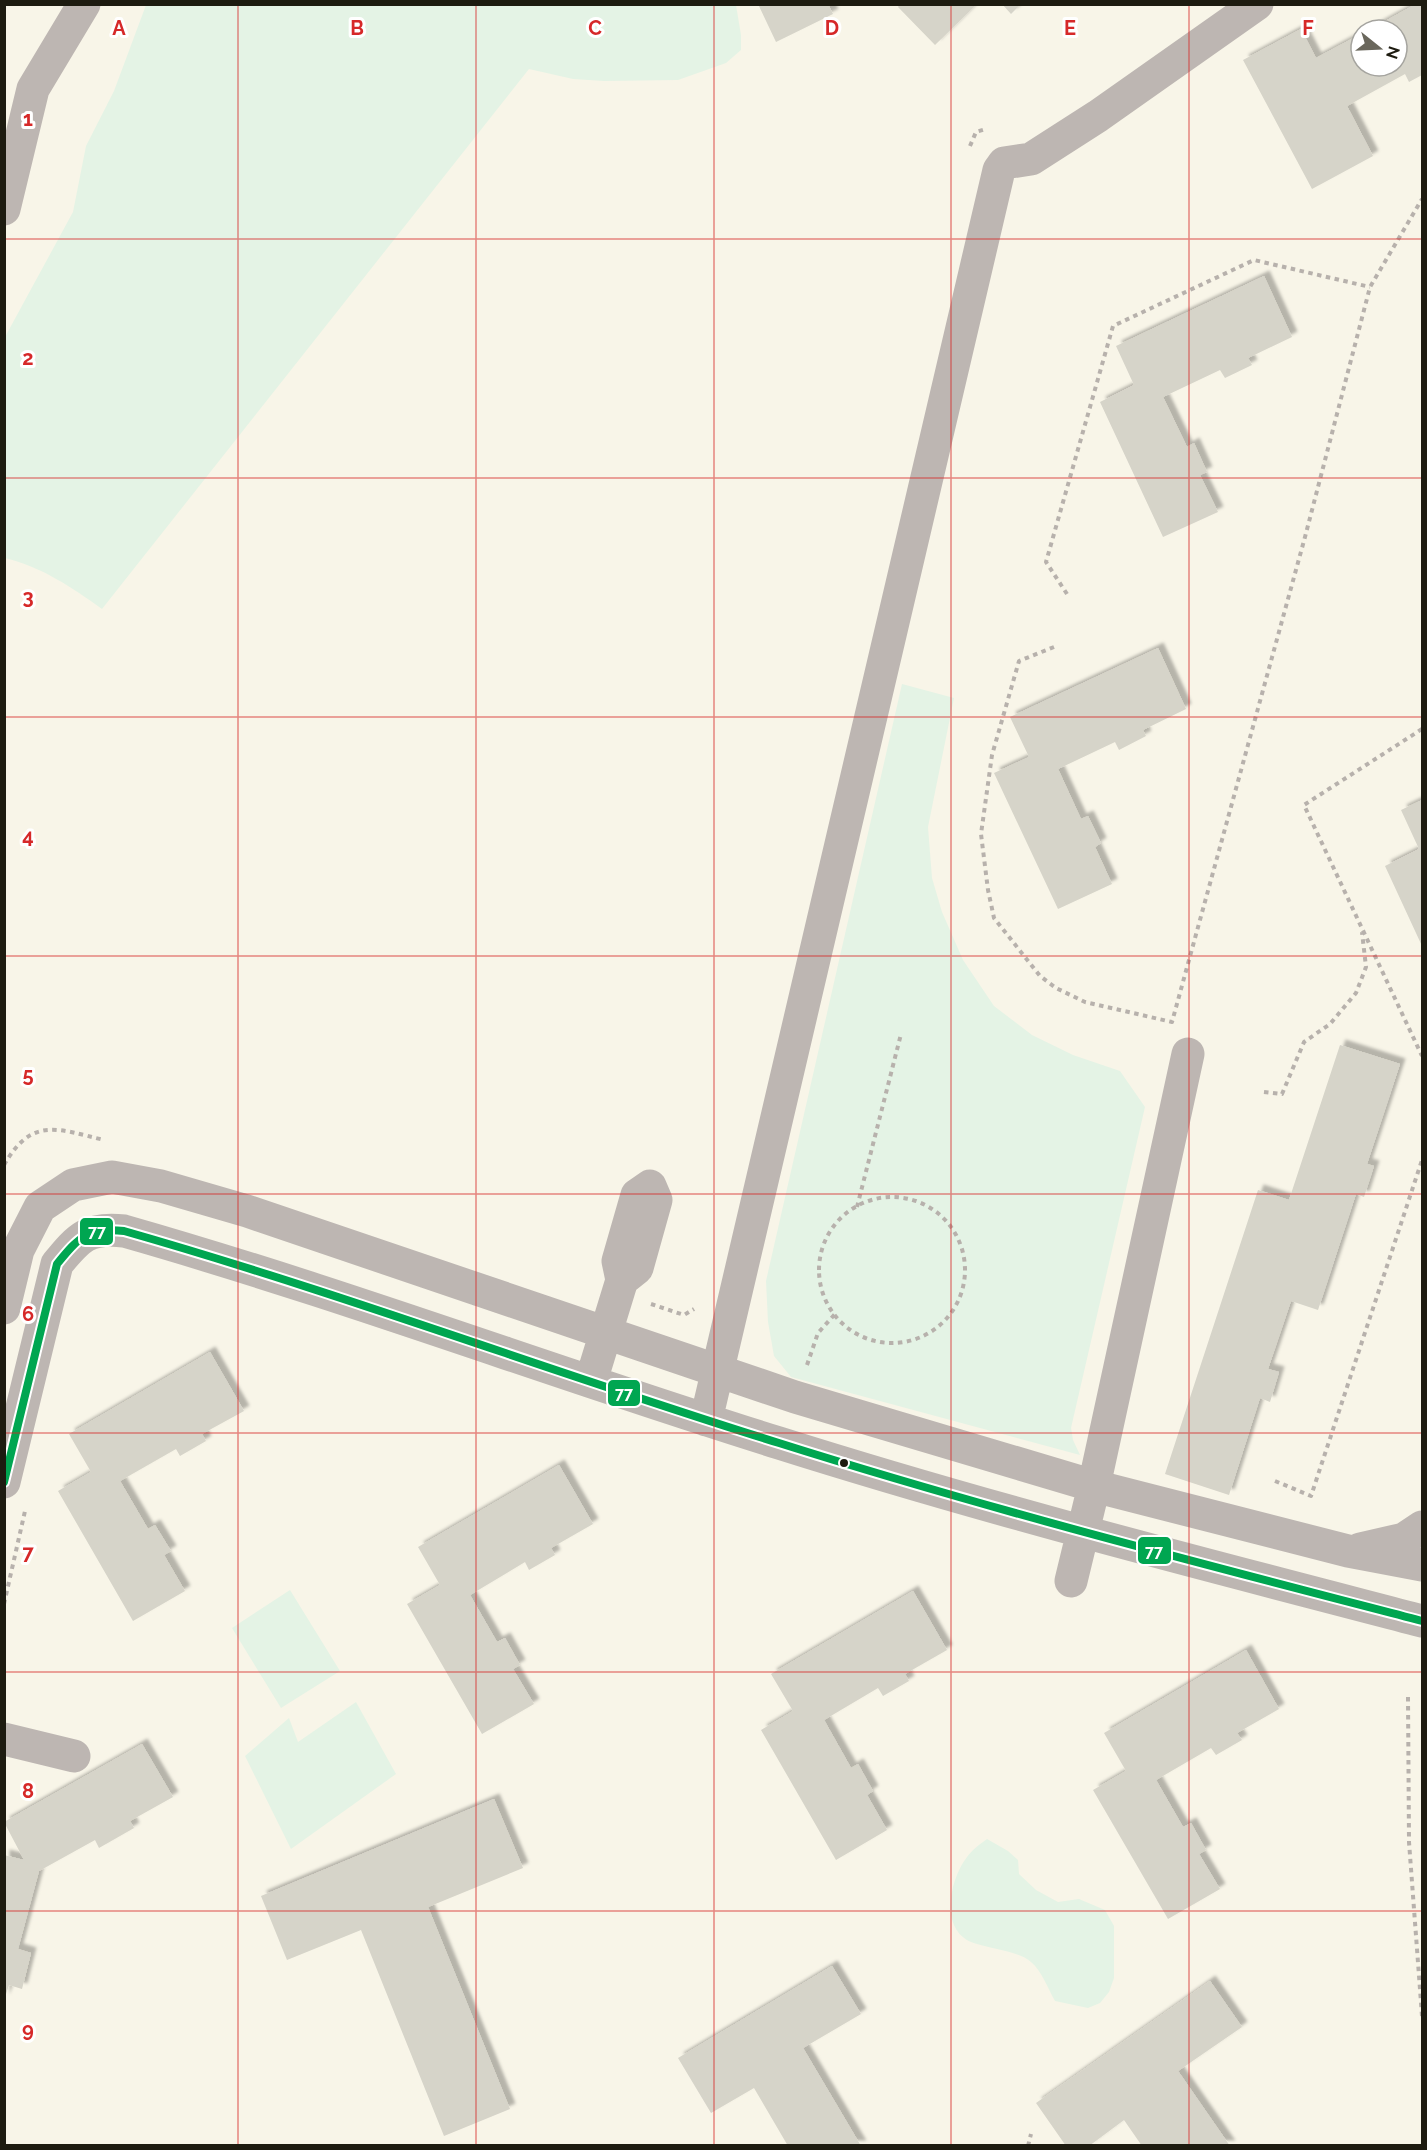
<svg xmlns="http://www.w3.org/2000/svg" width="1427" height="2150" viewBox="0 0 1427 2150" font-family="Raleway,sans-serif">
	<defs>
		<filter id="shadow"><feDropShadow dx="5.5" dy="-5.5" stdDeviation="1.5" flood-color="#0004"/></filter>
	</defs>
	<rect width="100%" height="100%" fill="#f8f5e8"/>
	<path fill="#e4f3e5" d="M 146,5 L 736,5 L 741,35 L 741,50 L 726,63 L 678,80 L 604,81 L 573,79 L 529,69 L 102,609 C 73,588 40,566 5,558 L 5,337 L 73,212 L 86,146 L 114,91 Z
		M 902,684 L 954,698 L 928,827 L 932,878 L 942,912 L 963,960 L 994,1006 L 1032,1035 L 1073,1055 L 1120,1071 L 1145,1107 L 1071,1428 L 1073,1440 L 1080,1455 L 791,1377 L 774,1356 L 768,1322 L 766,1281 Z
		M 290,1590 L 340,1671 L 281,1708 L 232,1628 Z
		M 356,1702 L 396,1774 L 291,1849 L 245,1756 L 289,1718 L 298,1742 Z
		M 987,1839 L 1008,1851 L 1018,1860 L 1019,1874 L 1036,1890 L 1058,1902 L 1079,1899 L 1105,1910 L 1114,1926 L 1114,1978 L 1109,1992 L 1100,2003 L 1088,2008 L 1055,2001 C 1048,1989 1042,1971 1031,1962 C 1020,1951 985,1948 971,1942 C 939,1928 950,1879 967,1857 C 972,1850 980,1844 987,1839 Z"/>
	<path fill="#d6d4c9" filter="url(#shadow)" d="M 758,4 L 828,4 L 833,14 L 776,42 Z
		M 900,4 L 977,4 L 935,45 L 898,7 Z
		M 1002,4 L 1021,4 L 1011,14 Z
		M 1416,4 L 1422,4 L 1422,75 L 1409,82 L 1405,74 L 1347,106 L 1373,156 L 1312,189 L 1243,60 L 1301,29 L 1316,58 L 1361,34 L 1361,66 L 1397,66 L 1397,30 L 1369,30 Z
		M 1264,276 L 1292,337 L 1248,358 L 1252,365 L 1225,378 L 1220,370 L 1163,397 L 1187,447 L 1194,443 L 1207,472 L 1200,475 L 1218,512 L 1163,537 L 1100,402 L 1134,385 L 1116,346 Z
		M 1158,648 L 1186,709 L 1143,730 L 1146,736 L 1119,750 L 1115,742 L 1058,769 L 1081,819 L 1088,816 L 1101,843 L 1095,847 L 1112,884 L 1058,909 L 994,773 L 1029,757 L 1010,717 Z
		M 1422,800 L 1422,946 L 1385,866 L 1419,849 L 1401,810 Z
		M 1340,1045 L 1400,1064 L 1367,1164 L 1374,1166 L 1364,1197 L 1356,1194 L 1318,1310 L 1291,1301 L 1268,1369 L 1279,1372 L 1270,1402 L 1260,1398 L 1229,1495 L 1165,1474 L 1258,1190 L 1289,1200 Z
		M 210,1352 L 244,1411 L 202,1434 L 206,1441 L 180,1456 L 176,1449 L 120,1481 L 148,1529 L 155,1525 L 171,1551 L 164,1555 L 185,1591 L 133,1621 L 58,1491 L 91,1472 L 69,1434 Z
		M 559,1465 L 593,1524 L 551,1548 L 555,1555 L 529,1570 L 525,1562 L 470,1595 L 497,1642 L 505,1638 L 520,1665 L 513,1669 L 534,1704 L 482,1734 L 407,1604 L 440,1585 L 418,1547 Z
		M 913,1591 L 947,1650 L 905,1674 L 909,1681 L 883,1696 L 878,1688 L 824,1720 L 851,1768 L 858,1764 L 873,1791 L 867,1795 L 887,1830 L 836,1860 L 761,1730 L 793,1711 L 771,1674 Z
		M 1246,1650 L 1279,1709 L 1237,1733 L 1242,1740 L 1216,1755 L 1211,1748 L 1156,1780 L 1183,1827 L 1191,1823 L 1206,1850 L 1199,1854 L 1220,1889 L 1168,1919 L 1093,1790 L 1126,1771 L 1104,1733 Z
		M 142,1744 L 173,1797 L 130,1821 L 134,1828 L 99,1848 L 95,1840 L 39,1871 L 18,1949 L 31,1953 L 22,1989 L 9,1985 L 4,2000 L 4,1855 L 24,1860 L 4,1822 Z
		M 494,1799 L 523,1868 L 428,1907 L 510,2109 L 444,2136 L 361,1930 L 287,1960 L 261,1896 Z
		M 832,1966 L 861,2014 L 803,2048 L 861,2146 L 788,2146 L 754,2088 L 711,2113 L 678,2058 Z
		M 1210,1981 L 1242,2027 L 1178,2071 L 1230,2146 L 1142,2146 L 1124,2120 L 1089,2146 L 1066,2146 L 1036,2103 Z"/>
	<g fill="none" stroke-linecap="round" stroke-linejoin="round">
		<path stroke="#b7b1ac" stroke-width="4" stroke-dasharray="4.5 4.5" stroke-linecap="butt" d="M 970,146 L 976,132 L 986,129
			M 1067,594 L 1046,562 L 1113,326 L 1254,260 L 1370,287
			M 1054,647 L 1019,661 L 992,755 L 981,834 L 988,890 L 994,918 L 1040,976 L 1056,988 L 1085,1002 L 1172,1022 L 1305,537 L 1370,287 L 1422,199
			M 1422,729 L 1304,805 L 1422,1056
			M 1264,1092 L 1282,1094 L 1304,1042 L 1330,1024 L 1356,993 L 1366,967 L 1362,932
			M 4,1165 C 32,1116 58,1129 104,1140
			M819 1270a73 73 0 1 1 146 0a73 73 0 1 1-146 0Z
			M 857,1207 L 901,1034
			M 651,1304 L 684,1315 L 694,1309
			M 807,1365 L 818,1333 L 835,1314
			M 1275,1481 L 1311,1496 L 1422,1160
			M 4,1604 L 25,1511
			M 1408,1697 L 1409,1842 L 1422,2016
			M 1028,2146 L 1031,2134"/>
		<path stroke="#bdb6b2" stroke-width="33" d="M 4,209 L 33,89 L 84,4
			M 4,1308 L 18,1250 L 40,1207 L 73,1185 L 112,1177 L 161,1186 L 247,1211 L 795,1397 L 1094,1486 L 1348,1551 L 1422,1565
			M 591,1381 L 622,1280 L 618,1261 L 637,1195 L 650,1186 L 656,1200 L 637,1268 L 622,1280
			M 706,1420 L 999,170 L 1004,163 L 1031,159 L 1098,116 L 1257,4
			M 4,1482 L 57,1264 C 79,1237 88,1227 124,1231 C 345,1294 560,1375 779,1443 C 991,1510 1207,1565 1422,1621
			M 1360,1549 L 1404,1539 L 1422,1527
			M 1071,1581 L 1094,1486 L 1188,1054
			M 4,1739 L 74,1756"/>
		<defs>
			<path id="bus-1" d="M 4,1482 L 57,1264 C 79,1237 88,1227 124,1231 C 345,1294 560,1375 779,1443 C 991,1510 1207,1565 1422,1621"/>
		</defs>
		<use href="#bus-1" stroke="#fff" stroke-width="12"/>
		<use href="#bus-1" stroke="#00a651" stroke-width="8"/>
	</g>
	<path fill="none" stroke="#d62828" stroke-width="1.5" stroke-opacity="0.55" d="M 238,4 L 238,2146M 476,4 L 476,2146M 714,4 L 714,2146M 951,4 L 951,2146M 1189,4 L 1189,2146M 4,239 L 1422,239M 4,478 L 1422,478M 4,717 L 1422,717M 4,956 L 1422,956M 4,1194 L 1422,1194M 4,1433 L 1422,1433M 4,1672 L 1422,1672M 4,1911 L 1422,1911"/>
	<circle fill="#1d1b10" stroke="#fff" stroke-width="2" cx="844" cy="1463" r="5"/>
	<g font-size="20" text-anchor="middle" font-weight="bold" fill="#d62828" stroke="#fff" stroke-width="6" stroke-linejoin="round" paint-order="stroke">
		<text x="119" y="35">A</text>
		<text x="357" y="35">B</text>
		<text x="595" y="35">C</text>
		<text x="832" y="35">D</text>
		<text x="1070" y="35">E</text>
		<text x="1308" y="35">F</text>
		<text x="28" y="126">1</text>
		<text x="28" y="365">2</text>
		<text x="28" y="604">3</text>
		<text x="28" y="843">4</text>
		<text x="28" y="1082">5</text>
		<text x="28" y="1321">6</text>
		<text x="28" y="1560">7</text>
		<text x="28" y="1798">8</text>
		<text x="28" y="2037">9</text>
	</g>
	<g stroke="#fff" stroke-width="2">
		<rect x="79" y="1217" width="35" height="29" rx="6" fill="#00a651"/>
		<rect x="607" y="1379" width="34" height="28" rx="6" fill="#00a651"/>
		<rect x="1137" y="1536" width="35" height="29" rx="6" fill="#00a651"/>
	</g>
	<g font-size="16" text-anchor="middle" font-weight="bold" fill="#fff">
		<text x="97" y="1237">77</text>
		<text x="624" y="1399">77</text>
		<text x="1154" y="1557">77</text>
	</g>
	<rect width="1427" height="2150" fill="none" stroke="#1d1b10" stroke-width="12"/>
	<g transform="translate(1379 48) rotate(108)"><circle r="28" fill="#ffffff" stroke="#a5a49f" stroke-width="1.5"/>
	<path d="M0-4.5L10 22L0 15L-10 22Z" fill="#6a675c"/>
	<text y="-9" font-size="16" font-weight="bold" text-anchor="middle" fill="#1d1b10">N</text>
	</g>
</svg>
